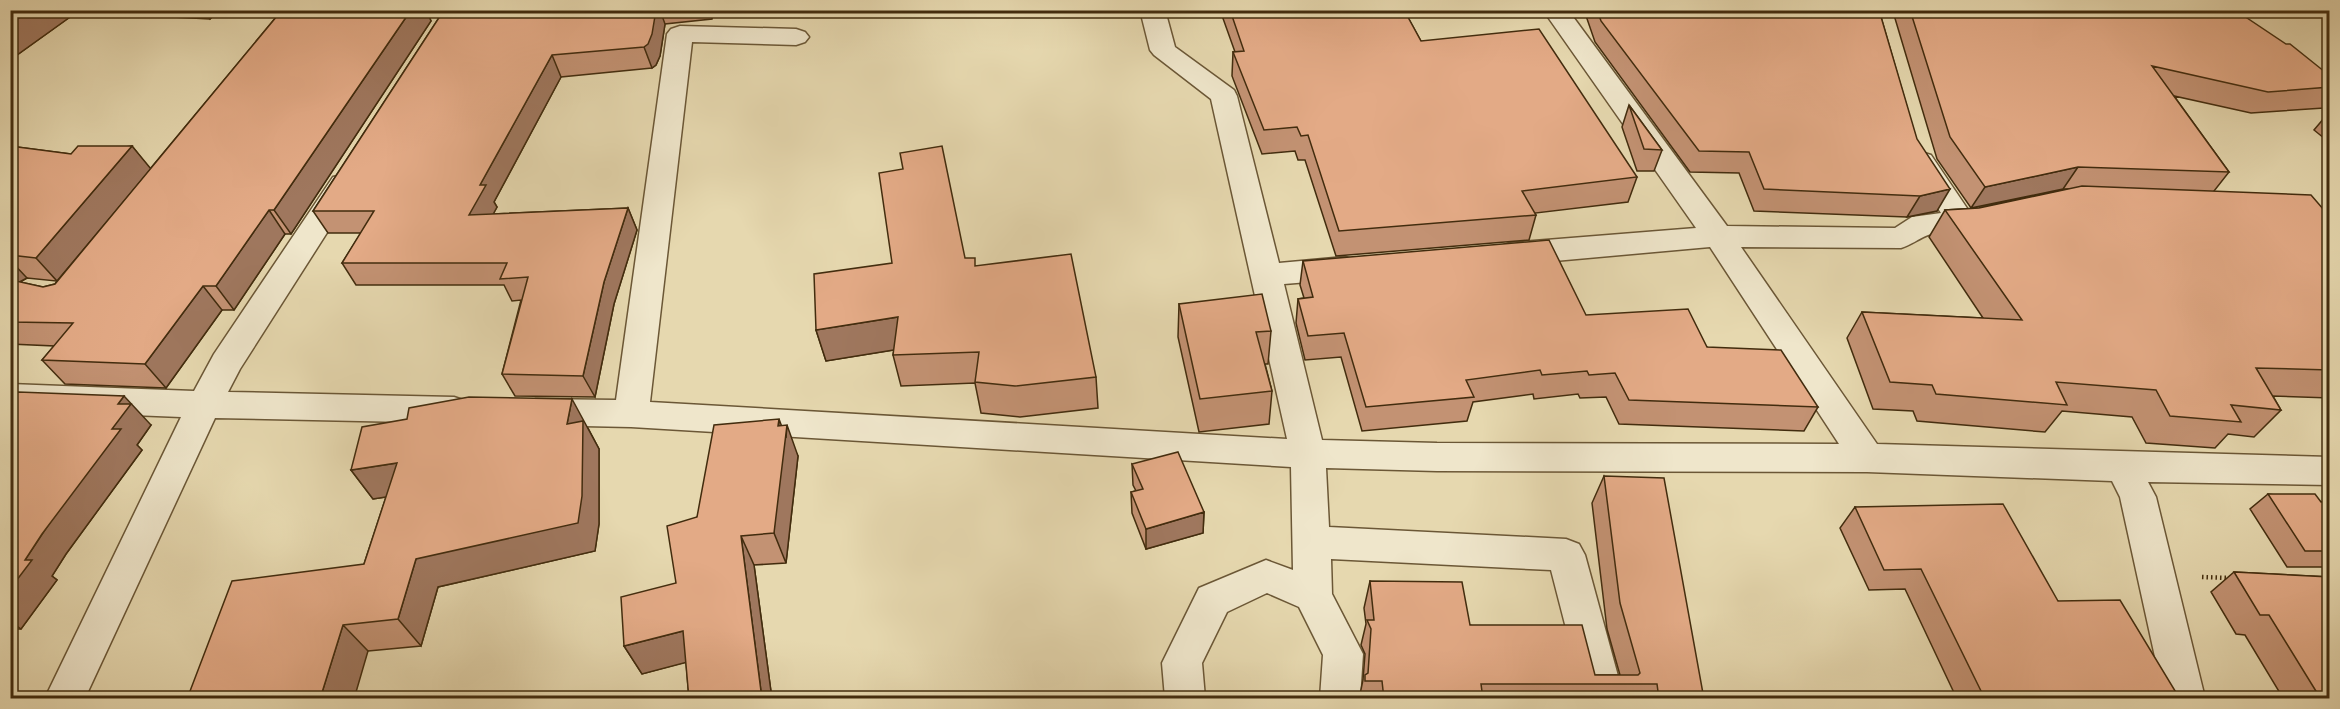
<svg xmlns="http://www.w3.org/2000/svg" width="2340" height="709" viewBox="0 0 2340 709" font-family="'IM FELL French Canon',serif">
	<rect width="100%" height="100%" fill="#e6d8af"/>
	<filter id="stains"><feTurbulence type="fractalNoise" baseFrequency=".00333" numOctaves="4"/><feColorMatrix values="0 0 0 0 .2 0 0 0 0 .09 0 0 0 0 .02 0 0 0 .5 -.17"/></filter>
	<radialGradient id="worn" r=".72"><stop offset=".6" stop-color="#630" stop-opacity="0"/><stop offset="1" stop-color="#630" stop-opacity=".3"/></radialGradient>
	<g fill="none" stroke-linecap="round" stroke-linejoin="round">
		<defs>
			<path id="minor" d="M 1140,10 L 1165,10 L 1175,47 L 1234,90 L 1237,96 L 1279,263 L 1345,257 L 1356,260 L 1360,268 L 1356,276 L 1345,279 L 1284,284 L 1322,440 L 1437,443 L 1839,444 L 1710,247 L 1510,265 L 1499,261 L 1495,254 L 1499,247 L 1510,243 L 1696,228 L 1543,10 L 1568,10 L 1727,226 L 1895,228 L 1912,217 L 1941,213 L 1907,161 L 1911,155 L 1921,152 L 1931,155 L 1977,223 L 1973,230 C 1959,234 1941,230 1928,235 C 1918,239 1911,245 1901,248 L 1741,247 L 1877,444 L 2330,457 L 2330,485 L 2148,482 L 2156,497 L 2205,698 L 2164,698 L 2120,497 L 2112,481 L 1867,472 L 1437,471 L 1326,468 L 1329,527 L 1566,539 L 1579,544 L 1585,555 L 1624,698 L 1584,698 L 1551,570 L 1331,559 L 1332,594 L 1363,654 L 1360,698 L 1320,698 L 1323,655 L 1299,607 L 1267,593 L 1227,612 L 1202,663 L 1205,698 L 1165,698 L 1162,663 L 1199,588 L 1266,560 L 1293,570 L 1291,467 L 631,427 L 536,425 L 524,421 L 519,412 L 524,403 L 536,399 L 616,400 L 667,34 L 671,29 L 680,26 L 796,29 L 805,32 L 809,37 L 805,42 L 796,45 L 692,42 L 650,402 L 1287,439 L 1211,99 L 1154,55 L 1150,50 Z
				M 343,175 L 353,177 L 358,184 L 240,369 L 228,392 L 454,397 L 466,401 L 471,410 L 466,419 L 454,423 L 215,418 L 85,698 L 45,698 L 181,417 L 10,410 L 10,384 L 194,391 L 214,354 L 333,177 Z"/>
		</defs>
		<use href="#minor" stroke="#6b5736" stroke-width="3"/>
		<path stroke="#422c0e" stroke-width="4.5" stroke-dasharray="1.5 3" stroke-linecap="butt" d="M 2202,577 L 2230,578"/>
		<use href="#minor" fill="#efe6cb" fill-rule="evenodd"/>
	</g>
	<path fill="#c39273" stroke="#422c0e" stroke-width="1.5" fill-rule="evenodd" d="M 10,10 L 219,10 L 210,19 L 77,12 L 10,60 Z
		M 282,10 L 426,10 L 431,21 L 291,234 L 285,234 L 234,310 L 222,310 L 166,388 L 65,384 L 42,360 L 54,346 L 10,344 L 10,146 L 71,154 L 132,146 L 150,169 ZM 27,278 L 57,281 L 55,284 L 43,287 L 20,282 Z
		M 444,10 L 713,10 L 712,19 L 665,24 L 660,56 L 656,65 L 652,68 L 561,77 L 494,202 L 497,207 L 493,214 L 628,208 L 637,230 L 614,304 L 595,397 L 515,396 L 502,374 L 521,300 L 512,301 L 504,285 L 356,285 L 342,263 L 361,233 L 328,233 L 313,211 Z
		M 1220,10 L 1404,10 L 1421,41 L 1637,177 L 1628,202 L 1535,213 L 1536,215 L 1529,240 L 1336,256 L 1305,160 L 1298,160 L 1295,151 L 1262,154 L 1232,76 L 1233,52 L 1235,52 Z
		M 1584,10 L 1879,10 L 1937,211 L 1907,217 L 1754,211 L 1739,173 L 1690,172 L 1595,42 Z
		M 1896,10 L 2126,10 L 2129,14 L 2330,76 L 2330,101 L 2324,108 L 2251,113 L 2174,96 L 2229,172 L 2214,191 L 2330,217 L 2330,398 L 2273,396 L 2281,410 L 2254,437 L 2228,434 L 2215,448 L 2146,443 L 2132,417 L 2062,411 L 2045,432 L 1917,421 L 1913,411 L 1873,409 L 1847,338 L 1862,312 L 1983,318 L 1929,237 L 1945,210 L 1979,208 L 2069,189 L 2063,189 L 1971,208 L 1937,159 L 1894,15 Z
		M 1629,105 L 1662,150 L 1654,171 L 1637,171 L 1622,127 Z
		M 2330,111 L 2330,143 L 2314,130 Z
		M 1303,261 L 1707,347 L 1818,407 L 1804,431 L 1619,424 L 1606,397 L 1580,398 L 1578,394 L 1534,399 L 1533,394 L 1473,402 L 1467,421 L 1362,431 L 1341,357 L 1305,360 L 1296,323 L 1298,299 L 1304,298 L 1300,285 Z
		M 976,266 L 1096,377 L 1098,408 L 1020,417 L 981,413 L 975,383 L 901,386 L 893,355 L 894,350 L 826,361 L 816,330 Z
		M 1179,304 L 1271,331 L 1268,364 L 1265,364 L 1272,391 L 1269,424 L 1199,432 L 1178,337 Z
		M 10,400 L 151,425 L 137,445 L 142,450 L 66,554 L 52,576 L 57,580 L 21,629 L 10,629 Z
		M 781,426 L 798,456 L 786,563 L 754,565 L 772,699 L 689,699 L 686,662 L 642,674 L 624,646 L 676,583 L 697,517 Z
		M 588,428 L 599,449 L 599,524 L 595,551 L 438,587 L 421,646 L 368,651 L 187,699 L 364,564 L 386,497 L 373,499 L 351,470 Z
		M 1132,464 L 1204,512 L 1203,533 L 1146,549 L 1132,513 L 1131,492 L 1136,491 L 1133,485 Z
		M 1604,476 L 1704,699 L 1359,699 L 1363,680 L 1365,654 L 1361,645 L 1366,624 L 1364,608 L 1370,581 L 1470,625 L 1595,675 L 1620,675 L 1607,629 L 1592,503 Z
		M 2268,494 L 2321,502 L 2330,502 L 2330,567 L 2287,567 L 2250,509 Z
		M 1855,507 L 2058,601 L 2180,699 L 1957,699 L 1905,589 L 1869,590 L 1840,528 Z
		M 2234,572 L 2330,577 L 2330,699 L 2264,699 L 2272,692 L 2280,693 L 2245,635 L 2236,634 L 2211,592 Z"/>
	<path fill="#9f775e" stroke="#422c0e" stroke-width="1.5" d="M 30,10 L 76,10 L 77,12 L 10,60 L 10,24 Z
		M 204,10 L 219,10 L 210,19 Z
		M 411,10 L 426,10 L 431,21 L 291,234 L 274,210 Z
		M 656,10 L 660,10 L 665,24 L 660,56 L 656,65 L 652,68 L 644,47 Z
		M 709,10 L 713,10 L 712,19 Z
		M 552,55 L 561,77 L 494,202 L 497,207 L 481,237 L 469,215 L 480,185 Z
		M 132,146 L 151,169 L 57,281 L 36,258 Z
		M 2078,167 L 2063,189 L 1971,208 L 1985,187 Z
		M 1950,189 L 1937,211 L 1907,217 L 1920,196 Z
		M 628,208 L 637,230 L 614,304 L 595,397 L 583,376 L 604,282 Z
		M 269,210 L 285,234 L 234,310 L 216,286 Z
		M 10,260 L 27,278 L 10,287 Z
		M 203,286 L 222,310 L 166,388 L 145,364 Z
		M 898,317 L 906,348 L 826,361 L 816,330 Z
		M 124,396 L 151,425 L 137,445 L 142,450 L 66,554 L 52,576 L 57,580 L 21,629 L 10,621 L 10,589 L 25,560 L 112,429 L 118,404 Z
		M 572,399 L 599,449 L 599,524 L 595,551 L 438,587 L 421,646 L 398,619 L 416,559 L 567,424 Z
		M 779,419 L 786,438 L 787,425 L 798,456 L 786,563 L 774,533 Z
		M 397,463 L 418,492 L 373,499 L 351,470 Z
		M 1204,512 L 1203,533 L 1146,549 L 1146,529 Z
		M 741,536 L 754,565 L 772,699 L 762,699 Z
		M 343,625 L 368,651 L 354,699 L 320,699 Z
		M 683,631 L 699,659 L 642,674 L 624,646 Z"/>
	<path fill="#e3aa86" stroke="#422c0e" stroke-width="1.5" d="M 10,10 L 30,10 L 10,24 Z
		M 282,10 L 411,10 L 274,210 L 269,210 L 216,286 L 203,286 L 145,364 L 42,360 L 73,323 L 10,322 L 10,285 L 16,281 L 43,287 L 55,284 Z
		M 444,10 L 656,10 L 652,34 L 648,44 L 644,47 L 552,55 L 480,185 L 486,185 L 469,215 L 628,208 L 604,282 L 583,376 L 502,374 L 528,277 L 500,279 L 507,263 L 342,263 L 374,211 L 313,211 Z
		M 1230,10 L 1404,10 L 1421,41 L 1539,29 L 1637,177 L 1522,191 L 1536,215 L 1339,231 L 1308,135 L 1301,136 L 1297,127 L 1264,130 L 1233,52 L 1244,51 Z
		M 1597,10 L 1879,10 L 1917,139 L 1950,189 L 1920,196 L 1764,189 L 1749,152 L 1699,151 L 1601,21 Z
		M 1910,10 L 2126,10 L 2129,14 L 2147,10 L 2235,10 L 2286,44 L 2290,44 L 2330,76 L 2330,87 L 2268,92 L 2152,66 L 2229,172 L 2078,167 L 1985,187 L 1950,137 Z
		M 1629,105 L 1662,150 L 1644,149 Z
		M 10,146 L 71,154 L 78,146 L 132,146 L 36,258 L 10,255 Z
		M 942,146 L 965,258 L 975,258 L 975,266 L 1071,254 L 1096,377 L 1015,386 L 975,382 L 979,352 L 893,355 L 898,317 L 816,330 L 814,274 L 892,263 L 879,173 L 903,169 L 900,153 Z
		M 2082,186 L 2311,195 L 2330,217 L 2330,370 L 2256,368 L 2281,410 L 2231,405 L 2241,422 L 2170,416 L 2156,390 L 2056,382 L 2067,405 L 1936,394 L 1932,385 L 1890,382 L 1862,312 L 2022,320 L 1945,210 L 1979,208 Z
		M 1549,240 L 1586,315 L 1688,309 L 1707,347 L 1781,350 L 1818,407 L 1629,400 L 1615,373 L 1589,375 L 1587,371 L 1542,375 L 1540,370 L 1466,380 L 1474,397 L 1366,407 L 1344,333 L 1308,336 L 1298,299 L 1313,297 L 1303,261 Z
		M 1262,294 L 1271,331 L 1256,332 L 1272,391 L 1200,399 L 1179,304 Z
		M 18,392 L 124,396 L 118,404 L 131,404 L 112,429 L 121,429 L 42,534 L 25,560 L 32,560 L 10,589 L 10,400 L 12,400 Z
		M 469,397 L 572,399 L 567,424 L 583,421 L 582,496 L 578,523 L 416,559 L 398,619 L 343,625 L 320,699 L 187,699 L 232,581 L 364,564 L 397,463 L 351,470 L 362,427 L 407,419 L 409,408 Z
		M 779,419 L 778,426 L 787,425 L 774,533 L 741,536 L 762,699 L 689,699 L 683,631 L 624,646 L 621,597 L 676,583 L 667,526 L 697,517 L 714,425 Z
		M 1178,452 L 1204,512 L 1146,529 L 1131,492 L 1143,489 L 1132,464 Z
		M 1604,476 L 1664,478 L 1704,699 L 1659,699 L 1657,684 L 1481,684 L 1483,699 L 1384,699 L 1382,681 L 1365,681 L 1365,675 L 1368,673 L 1371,629 L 1367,620 L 1374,620 L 1370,581 L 1462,582 L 1470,625 L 1582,625 L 1595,675 L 1638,675 L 1640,673 L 1620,603 Z
		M 2268,494 L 2315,494 L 2321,502 L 2330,502 L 2330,551 L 2305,551 Z
		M 2003,504 L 2058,601 L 2120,600 L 2180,699 L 1985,699 L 1921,569 L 1884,570 L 1855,507 Z
		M 2234,572 L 2330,577 L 2330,699 L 2276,699 L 2272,692 L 2319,696 L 2269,615 L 2260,615 Z"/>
	<rect width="2340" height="709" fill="none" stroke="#e6d8af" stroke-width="36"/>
	<rect x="12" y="12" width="2316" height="685" fill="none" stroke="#422c0e" stroke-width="3"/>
	<rect x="18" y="18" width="2304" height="673" fill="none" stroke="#422c0e" stroke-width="1.5"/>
	<rect width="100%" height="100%" filter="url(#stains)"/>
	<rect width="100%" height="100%" fill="url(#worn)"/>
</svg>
